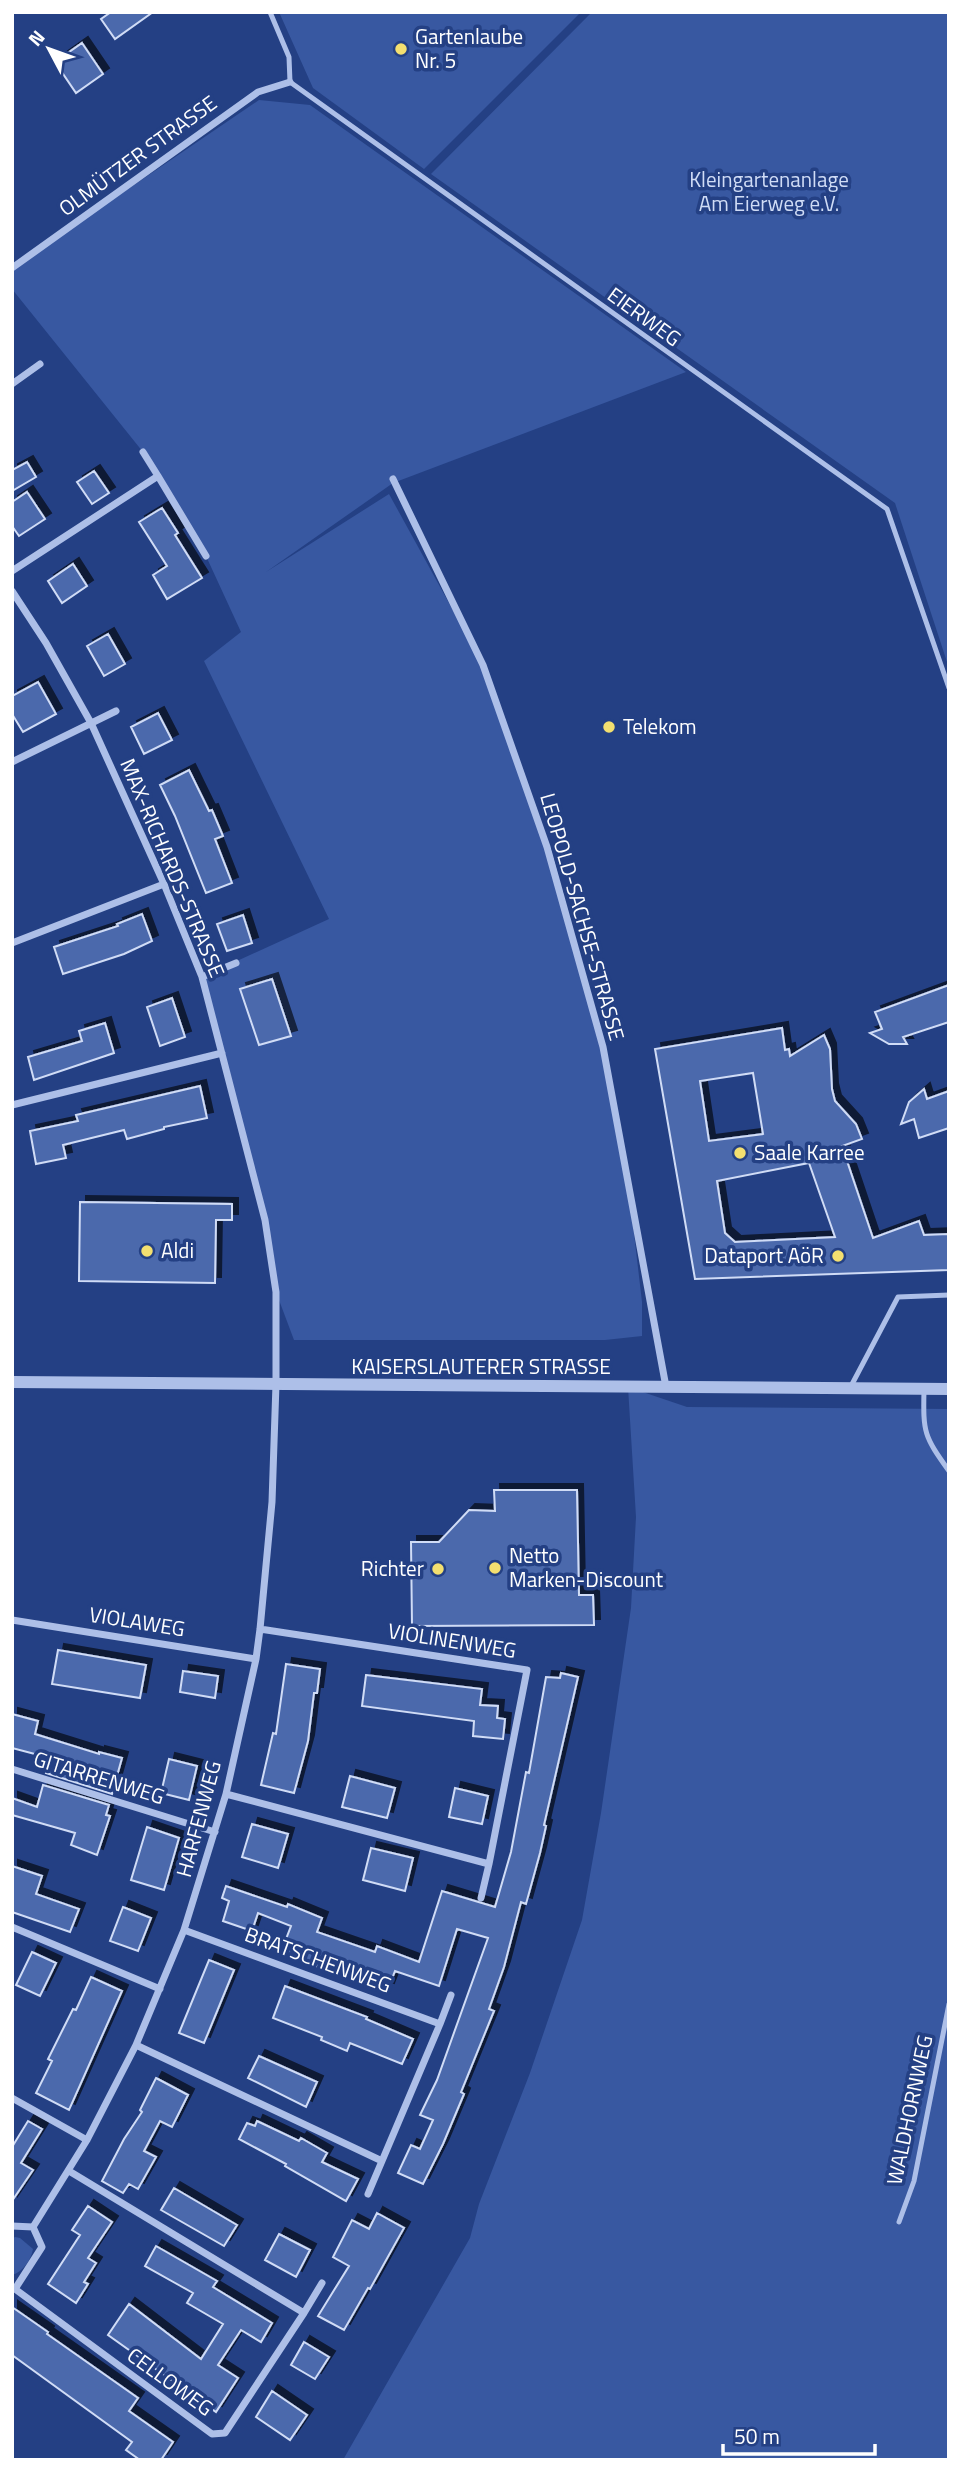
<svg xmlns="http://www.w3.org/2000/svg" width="961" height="2472" viewBox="0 0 961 2472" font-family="'Titillium Web',sans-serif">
	<defs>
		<filter id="shadow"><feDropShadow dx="6" dy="-6" stdDeviation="0" flood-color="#0009"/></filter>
	</defs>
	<rect width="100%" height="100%" fill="#244084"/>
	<path fill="#3858a1" d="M 279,12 L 581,12 L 424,169 L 313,88 Z
		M 592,12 L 949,12 L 949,668 L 895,503 L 431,174 Z
		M 259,100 L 310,105 L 686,372 L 393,483 L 266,572 L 389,494 L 483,665 L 547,847 L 603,1047 L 631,1208 L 642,1302 L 642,1336 L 605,1340 L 294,1340 L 276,1292 L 265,1220 L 202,977 L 329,919 L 204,661 L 241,632 L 206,556 L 143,452 L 12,289 L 12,268 Z
		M 628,1387 L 687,1407 L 949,1409 L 949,2460 L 343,2460 L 470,2238 L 479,2204 L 530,2073 L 582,1920 L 601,1813 L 631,1608 L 636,1517 Z
		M 15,2237 L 20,2238 L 33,2249 C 31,2260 23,2272 12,2275 L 12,2239 Z"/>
	<path fill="#4c69ac" stroke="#d0dcf6" stroke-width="2" fill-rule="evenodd" filter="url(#shadow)" d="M 111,12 L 153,12 L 115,39 L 101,19 Z
		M 82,43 L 103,74 L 76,93 L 55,62 Z
		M 27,462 L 36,477 L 12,491 L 12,470 Z
		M 94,471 L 109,493 L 92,504 L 77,482 Z
		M 27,492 L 45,519 L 19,536 L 12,526 L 12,502 Z
		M 162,508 L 178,533 L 175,535 L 202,578 L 167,599 L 153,575 L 167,566 L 139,522 Z
		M 73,564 L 87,586 L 62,603 L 48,581 Z
		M 108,634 L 125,664 L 104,676 L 87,646 Z
		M 38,682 L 56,714 L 23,732 L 12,714 L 12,696 Z
		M 158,713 L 172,740 L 144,754 L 131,727 Z
		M 189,770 L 209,811 L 212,810 L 223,836 L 215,839 L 232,883 L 206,893 L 175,816 L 160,785 Z
		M 142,914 L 152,941 L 124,954 L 63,974 L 54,947 L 118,926 L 117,924 Z
		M 243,915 L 252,943 L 227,951 L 217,924 Z
		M 272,979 L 291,1036 L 259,1045 L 240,989 Z
		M 949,985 L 949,1022 L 903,1037 L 907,1044 L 889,1044 L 870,1033 L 882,1029 L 875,1012 Z
		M 172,998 L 185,1037 L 160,1046 L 147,1007 Z
		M 105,1023 L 114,1053 L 34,1080 L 28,1057 L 82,1041 L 79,1031 Z
		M 782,1028 L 785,1050 L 789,1049 L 790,1056 L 824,1035 L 830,1049 L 832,1089 L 835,1101 L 856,1124 L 862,1139 L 842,1146 L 873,1238 L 919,1221 L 924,1235 L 949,1234 L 949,1270 L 695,1279 L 655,1049 ZM 753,1073 L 763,1134 L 709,1141 L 700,1081 ZM 809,1163 L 835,1237 L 735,1242 L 725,1233 L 717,1181 Z
		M 200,1086 L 207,1118 L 164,1127 L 164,1129 L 127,1139 L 124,1130 L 63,1145 L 66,1158 L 36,1164 L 30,1131 L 78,1121 L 76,1115 Z
		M 924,1089 L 927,1099 L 949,1091 L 949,1128 L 919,1138 L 914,1119 L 901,1124 L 909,1102 Z
		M 80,1202 L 232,1204 L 232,1220 L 216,1220 L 215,1283 L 79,1281 Z
		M 494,1490 L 577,1490 L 579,1595 L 593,1595 L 594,1625 L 412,1626 L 411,1542 L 439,1542 L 469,1510 L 495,1511 Z
		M 58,1650 L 146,1665 L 140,1698 L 52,1684 Z
		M 286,1664 L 320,1669 L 317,1693 L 314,1693 L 308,1741 L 294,1793 L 261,1785 L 273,1733 L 276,1734 Z
		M 183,1671 L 218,1676 L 215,1698 L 180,1692 Z
		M 561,1673 L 578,1677 L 544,1825 L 546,1826 L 540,1853 L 526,1904 L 521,1902 L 504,1967 L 489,2009 L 494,2011 L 461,2092 L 464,2094 L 443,2144 L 423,2184 L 398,2173 L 411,2145 L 420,2149 L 433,2120 L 420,2115 L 437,2080 L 488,1938 L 457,1929 L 439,1986 L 395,1971 L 388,1989 L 348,1974 L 346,1978 L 281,1952 L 291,1926 L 258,1913 L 252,1931 L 223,1921 L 229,1901 L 222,1898 L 226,1886 L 287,1907 L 288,1904 L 322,1918 L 317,1932 L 375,1952 L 377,1946 L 419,1962 L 442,1891 L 495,1907 L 511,1852 L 526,1772 L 529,1773 L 546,1677 L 560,1678 Z
		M 366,1675 L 482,1689 L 480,1705 L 498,1706 L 497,1718 L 505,1719 L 503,1739 L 473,1736 L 474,1721 L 362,1706 Z
		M 12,1714 L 38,1721 L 35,1734 L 99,1754 L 99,1752 L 122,1758 L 112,1794 L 46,1773 L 50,1758 L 12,1748 Z
		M 169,1759 L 197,1766 L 189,1800 L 161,1793 Z
		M 350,1776 L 395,1788 L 387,1818 L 342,1807 Z
		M 43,1785 L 109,1805 L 106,1815 L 110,1816 L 97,1855 L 71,1845 L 75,1833 L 12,1815 L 12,1798 L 37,1807 Z
		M 455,1788 L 488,1796 L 482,1824 L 449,1817 Z
		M 252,1824 L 288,1834 L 278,1868 L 242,1857 Z
		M 147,1827 L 179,1838 L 164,1890 L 131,1880 Z
		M 371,1848 L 413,1858 L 405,1891 L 363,1880 Z
		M 12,1866 L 42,1876 L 36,1894 L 79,1909 L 70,1932 L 12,1912 Z
		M 123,1907 L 151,1918 L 138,1951 L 110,1941 Z
		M 32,1952 L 56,1963 L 40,1996 L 16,1985 Z
		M 209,1960 L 234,1970 L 204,2043 L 179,2033 Z
		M 91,1977 L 122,1991 L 69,2110 L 36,2093 L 52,2061 L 48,2059 L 73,2009 L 76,2010 Z
		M 285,1986 L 367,2017 L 366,2019 L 413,2039 L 402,2064 L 350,2043 L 347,2051 L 321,2040 L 322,2037 L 273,2018 Z
		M 259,2056 L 317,2082 L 306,2107 L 248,2078 Z
		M 156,2078 L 188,2095 L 172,2127 L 160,2121 L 144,2151 L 156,2157 L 138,2189 L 129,2184 L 123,2193 L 102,2181 L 124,2139 L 142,2112 L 140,2110 Z
		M 28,2121 L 42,2129 L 21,2163 L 33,2170 L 12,2201 L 12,2147 Z
		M 257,2121 L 299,2141 L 301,2138 L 327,2153 L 322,2162 L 358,2179 L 346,2201 L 285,2166 L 286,2164 L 239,2139 L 247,2123 L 255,2126 Z
		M 174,2188 L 237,2225 L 224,2246 L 161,2210 Z
		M 88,2206 L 112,2222 L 88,2258 L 96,2263 L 84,2282 L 88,2284 L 76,2303 L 48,2284 L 80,2235 L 72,2230 Z
		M 377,2213 L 404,2228 L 370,2289 L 368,2288 L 344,2330 L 318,2316 L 349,2266 L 333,2257 L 352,2220 L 369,2229 Z
		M 279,2234 L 310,2250 L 296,2277 L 265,2260 Z
		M 156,2246 L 217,2281 L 213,2287 L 272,2323 L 261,2342 L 241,2330 L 218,2365 L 238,2378 L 216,2412 L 108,2335 L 129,2304 L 201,2359 L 223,2324 L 187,2303 L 193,2293 L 145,2266 Z
		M 12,2307 L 48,2332 L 47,2334 L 138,2398 L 129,2411 L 173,2442 L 161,2460 L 140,2460 L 126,2450 L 132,2442 L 12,2355 Z
		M 304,2342 L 329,2357 L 315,2379 L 291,2365 Z
		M 272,2391 L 307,2415 L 290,2440 L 256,2417 Z"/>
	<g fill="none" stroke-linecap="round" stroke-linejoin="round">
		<path stroke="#adbfe8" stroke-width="5" d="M 270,12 L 289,57 L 290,82 L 887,509 L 949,688
			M 850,1388 L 898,1297 L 949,1295
			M 924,1390 C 923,1433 924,1436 949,1471
			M 899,2222 L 914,2181 L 949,2004"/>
		<path stroke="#adbfe8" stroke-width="7" d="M 12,268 L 258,92 L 290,82
			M 12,384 L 40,364
			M 158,476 L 206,556
			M 393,479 L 483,665 L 547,847 L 603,1047 L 666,1387
			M 12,571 L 158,476 L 143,452
			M 12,591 L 46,643 L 91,723 L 164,884 L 202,977 L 265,1220 L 276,1292 L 276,1384 L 272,1502 L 260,1629 L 256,1659 L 226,1794 L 184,1930 L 136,2045 L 87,2140 L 33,2227
			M 12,762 L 116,711
			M 12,943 L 164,884
			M 202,977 L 236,963
			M 12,1105 L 222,1053
			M 12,1620 L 256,1659
			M 12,1769 L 215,1832
			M 226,1794 L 489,1864 L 527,1670 L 260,1629
			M 481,1898 L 489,1864
			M 12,1927 L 160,1989
			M 440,2024 L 451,1995
			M 136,2045 L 382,2161 L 440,2024 L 184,1930
			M 12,2098 L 87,2140
			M 368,2194 L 382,2161
			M 12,2226 L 33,2227
			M 12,2287 L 15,2289 L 42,2247 L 33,2227
			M 15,2289 L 212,2434 L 225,2433 L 304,2313 L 69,2171
			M 304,2313 L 322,2283"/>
		<path stroke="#adbfe8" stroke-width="12" d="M 12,1382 L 949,1389"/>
	</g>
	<g fill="#f3df70" stroke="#244084" stroke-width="2.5">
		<circle cx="401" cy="49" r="7"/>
		<circle cx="609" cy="727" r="7"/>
		<circle cx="740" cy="1153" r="7"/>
		<circle cx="147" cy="1251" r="7"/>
		<circle cx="838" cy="1256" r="7"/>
		<circle cx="495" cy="1568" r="7"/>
		<circle cx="438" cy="1569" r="7"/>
	</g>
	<g text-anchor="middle" stroke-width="7" stroke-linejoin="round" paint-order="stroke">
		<g font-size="21" fill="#fff" stroke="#244084" text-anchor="start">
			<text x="415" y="44">Gartenlaube<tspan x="415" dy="24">Nr. 5</tspan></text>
			<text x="623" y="734">Telekom</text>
			<text x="754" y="1160">Saale Karree</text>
			<text x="161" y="1258">Aldi</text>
			<text x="824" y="1263" text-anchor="end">Dataport AöR</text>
			<text x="509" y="1563">Netto<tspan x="509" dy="24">Marken-Discount</tspan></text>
			<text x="424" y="1576" text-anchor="end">Richter</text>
		</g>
		<g font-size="21" fill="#fff" stroke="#244084">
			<text transform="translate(138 156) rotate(-36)" y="7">OLMÜTZER STRASSE</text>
			<text transform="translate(644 317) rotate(36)" y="7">EIERWEG</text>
			<text transform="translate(172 868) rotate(67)" y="7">MAX-RICHARDS-STRASSE</text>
			<text transform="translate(582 917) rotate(74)" y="7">LEOPOLD-SACHSE-STRASSE</text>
			<text x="481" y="1374">KAISERSLAUTERER STRASSE</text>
			<text transform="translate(137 1622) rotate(9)" y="7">VIOLAWEG</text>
			<text transform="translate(452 1641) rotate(9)" y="7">VIOLINENWEG</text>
			<text transform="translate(99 1778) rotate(17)" y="7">GITARRENWEG</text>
			<text transform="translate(199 1819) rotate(-75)" y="7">HARFENWEG</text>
			<text transform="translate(318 1960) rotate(20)" y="7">BRATSCHENWEG</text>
			<text transform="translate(910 2110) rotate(-78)" y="7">WALDHORNWEG</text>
			<text transform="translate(170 2382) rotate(36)" y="7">CELLOWEG</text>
		</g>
		<g font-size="21" fill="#d0dcf6" stroke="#244084">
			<text x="769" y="187">Kleingartenanlage<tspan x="769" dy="24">Am Eierweg e.V.</tspan></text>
		</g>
	</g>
	<rect width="961" height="2472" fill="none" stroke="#ffffff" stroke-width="28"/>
	<g transform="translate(49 49) rotate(311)" stroke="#244084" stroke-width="5" paint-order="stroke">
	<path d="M0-5L12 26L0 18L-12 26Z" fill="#ffffff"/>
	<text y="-10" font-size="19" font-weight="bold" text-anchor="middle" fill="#ffffff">N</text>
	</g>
	<path d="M723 2444v10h152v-10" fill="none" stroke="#ffffff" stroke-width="3.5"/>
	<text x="734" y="2444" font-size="21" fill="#ffffff" stroke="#244084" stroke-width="5" paint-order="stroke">50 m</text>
</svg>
